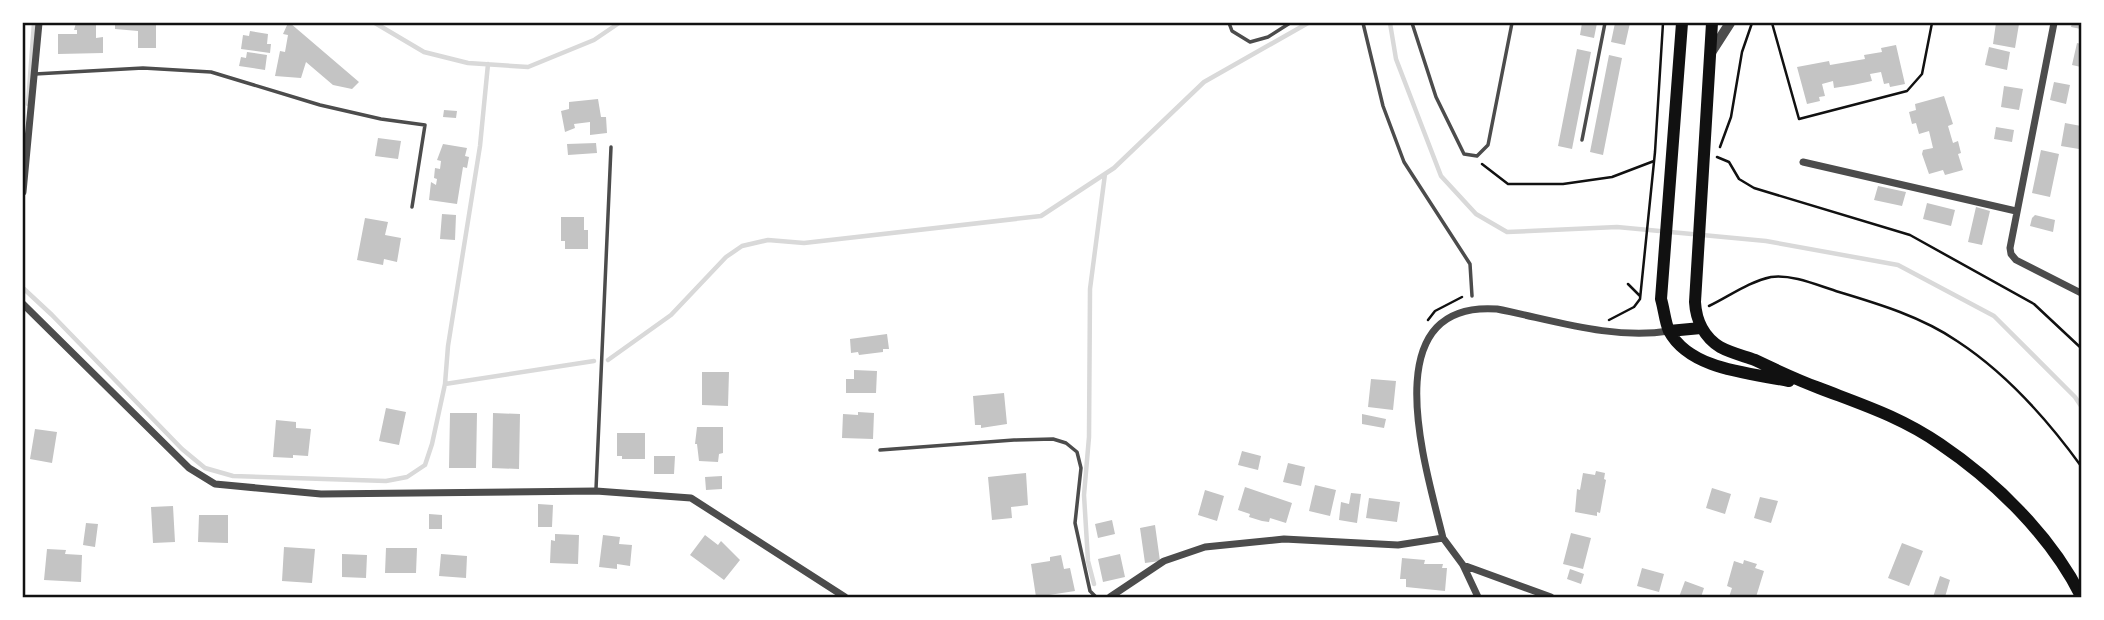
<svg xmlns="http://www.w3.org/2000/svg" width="2104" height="620" viewBox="0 0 2104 620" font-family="Raleway,sans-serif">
	<rect width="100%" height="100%" fill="#fff"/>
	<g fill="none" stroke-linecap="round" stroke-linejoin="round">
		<path stroke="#d9d9d9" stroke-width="4.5" d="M 375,23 L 424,52 L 468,63 L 528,67 L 594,40 L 619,23
			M 1390,23 L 1396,59 L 1441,176 L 1476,214 L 1507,232 L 1617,227 L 1766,241 L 1898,265 L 1994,316 L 2075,397 L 2081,406
			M 28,104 L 34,23
			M 23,288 L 52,315 L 182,449 L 205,468 L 233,476 L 386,481 L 407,477 L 425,465 L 432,444 L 445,384 L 448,346 L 480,146 L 488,64
			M 608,360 L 671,315 L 726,257 L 742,246 L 768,240 L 804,243 L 1041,216 L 1114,168 L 1204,82 L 1308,23
			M 445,384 L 594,361
			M 1094,584 L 1088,561 L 1084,495 L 1089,437 L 1090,289 L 1105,174"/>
	</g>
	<path fill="#c4c4c4" d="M 76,23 L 96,23 L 96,38 L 103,37 L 103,53 L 58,54 L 58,34 L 77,34 L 77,30 L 74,30 Z
		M 115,23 L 156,23 L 156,48 L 138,48 L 138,31 L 115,29 Z
		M 288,23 L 290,23 L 359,82 L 352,89 L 333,85 L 306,62 L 301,78 L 275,76 L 280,51 L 285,52 L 288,35 L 283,34 Z
		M 1582,23 L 1597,23 L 1594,38 L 1580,35 Z
		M 1615,23 L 1630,23 L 1625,45 L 1611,42 Z
		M 1996,23 L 2019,24 L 2015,48 L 1993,44 Z
		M 2072,23 L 2081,23 L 2081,29 L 2071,27 Z
		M 250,31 L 268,34 L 267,44 L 271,44 L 270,53 L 241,49 L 243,35 L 249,36 Z
		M 2077,43 L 2081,44 L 2081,67 L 2072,65 Z
		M 1896,45 L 1905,84 L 1890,87 L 1889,83 L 1884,84 L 1881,72 L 1870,74 L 1872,81 L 1853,85 L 1834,88 L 1833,81 L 1822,84 L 1825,96 L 1819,97 L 1820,101 L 1807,104 L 1797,67 L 1829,61 L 1830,65 L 1865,59 L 1864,55 L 1882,52 L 1881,48 Z
		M 1989,47 L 2010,52 L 2007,70 L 1985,65 Z
		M 1577,49 L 1591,52 L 1572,149 L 1558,146 Z
		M 247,52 L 267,55 L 265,70 L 239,66 L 241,57 L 246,58 Z
		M 1609,55 L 1622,58 L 1603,155 L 1590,152 Z
		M 2054,82 L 2070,85 L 2066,104 L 2050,100 Z
		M 2004,86 L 2023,89 L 2019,110 L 2001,107 Z
		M 1944,96 L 1953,124 L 1948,126 L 1953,143 L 1958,141 L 1961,153 L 1958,154 L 1963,170 L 1945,175 L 1943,170 L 1929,174 L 1922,154 L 1923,150 L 1933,148 L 1929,131 L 1919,134 L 1916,123 L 1912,124 L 1909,112 L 1916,110 L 1915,104 Z
		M 598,99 L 601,117 L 606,117 L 607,133 L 590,135 L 590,122 L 574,124 L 575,128 L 565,132 L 561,111 L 569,109 L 569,102 Z
		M 444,110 L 457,111 L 456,118 L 443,117 Z
		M 2065,123 L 2081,126 L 2079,149 L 2061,146 Z
		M 1996,127 L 2014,130 L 2012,142 L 1994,139 Z
		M 378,138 L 401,141 L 398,159 L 375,156 Z
		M 596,143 L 597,153 L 568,155 L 567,144 Z
		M 443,144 L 467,148 L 465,156 L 469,157 L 467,168 L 463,167 L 457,204 L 429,200 L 431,182 L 436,185 L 437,179 L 434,178 L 435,168 L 440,169 L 441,161 L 437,160 Z
		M 2041,150 L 2059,154 L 2050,197 L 2032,193 Z
		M 1878,186 L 1906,192 L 1902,206 L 1874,200 Z
		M 1927,203 L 1955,210 L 1951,226 L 1923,219 Z
		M 1976,207 L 1990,211 L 1982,245 L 1968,242 Z
		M 442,214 L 456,215 L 455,240 L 440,239 Z
		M 2035,215 L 2055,220 L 2053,232 L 2030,226 L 2032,218 Z
		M 561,217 L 584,217 L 584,230 L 588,230 L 588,249 L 565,249 L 565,241 L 561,241 Z
		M 365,218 L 388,222 L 385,235 L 401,238 L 397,262 L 384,259 L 383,265 L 357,260 Z
		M 887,334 L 889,349 L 883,349 L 883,352 L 859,355 L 858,352 L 851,353 L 850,339 Z
		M 854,370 L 877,371 L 876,393 L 846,393 L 846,379 L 854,379 Z
		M 702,372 L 729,372 L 728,406 L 702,405 Z
		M 1371,379 L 1396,381 L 1393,410 L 1368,407 Z
		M 1004,393 L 1007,424 L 981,428 L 981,425 L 975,425 L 973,396 Z
		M 386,408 L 406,412 L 399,445 L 379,441 Z
		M 858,412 L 874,413 L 873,439 L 842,438 L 843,414 L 858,415 Z
		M 450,413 L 477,413 L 476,468 L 449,468 Z
		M 493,413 L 520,414 L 519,469 L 492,468 Z
		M 1362,414 L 1386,419 L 1384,428 L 1362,424 Z
		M 276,420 L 296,422 L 296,428 L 311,429 L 308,456 L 293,455 L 293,458 L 273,457 Z
		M 697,427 L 723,427 L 723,453 L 719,454 L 718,462 L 699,461 L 697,444 L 695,444 Z
		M 35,429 L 57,432 L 52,463 L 30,459 Z
		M 617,433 L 645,433 L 645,459 L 622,459 L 622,456 L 617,456 Z
		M 1242,451 L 1261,456 L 1258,470 L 1238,465 Z
		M 654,456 L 675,456 L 674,474 L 654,474 Z
		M 1288,463 L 1305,467 L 1301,486 L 1283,482 Z
		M 1596,471 L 1605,473 L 1604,479 L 1606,480 L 1600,513 L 1597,512 L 1597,516 L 1575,512 L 1577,489 L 1580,490 L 1583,473 L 1595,475 Z
		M 1026,473 L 1028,505 L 1011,507 L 1012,518 L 992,520 L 988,477 Z
		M 722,476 L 722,489 L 706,490 L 705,477 Z
		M 1315,485 L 1336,490 L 1330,516 L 1309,511 Z
		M 1245,487 L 1292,503 L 1286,523 L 1270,518 L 1269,522 L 1262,521 L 1249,517 L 1250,514 L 1238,510 Z
		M 1712,488 L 1731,494 L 1725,514 L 1706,508 Z
		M 1205,490 L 1224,496 L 1217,521 L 1198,515 Z
		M 1351,493 L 1361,494 L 1357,523 L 1339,520 L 1341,502 L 1349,504 Z
		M 1760,497 L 1778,501 L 1771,523 L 1754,518 Z
		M 1369,498 L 1400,502 L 1397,522 L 1366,518 Z
		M 538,504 L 553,505 L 552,527 L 538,527 Z
		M 173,506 L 175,542 L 153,543 L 151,507 Z
		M 429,514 L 442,515 L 442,529 L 429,529 Z
		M 199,515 L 228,515 L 228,543 L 198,542 Z
		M 1112,520 L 1115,534 L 1098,538 L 1095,524 Z
		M 86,523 L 98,524 L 95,547 L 83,545 Z
		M 1155,525 L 1160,561 L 1145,563 L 1140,528 Z
		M 1571,533 L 1591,538 L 1583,569 L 1563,564 Z
		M 555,534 L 579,535 L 578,564 L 550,563 L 551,540 L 555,541 Z
		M 603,535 L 620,537 L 619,544 L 632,545 L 630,566 L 617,564 L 617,569 L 599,567 Z
		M 705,535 L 718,545 L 721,541 L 740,560 L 724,580 L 690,555 Z
		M 1902,543 L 1923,551 L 1909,586 L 1888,578 Z
		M 284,547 L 315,549 L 312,583 L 282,581 Z
		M 386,548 L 417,548 L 416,573 L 385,573 Z
		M 47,549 L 66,550 L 65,554 L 82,555 L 81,582 L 44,580 Z
		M 342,554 L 367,555 L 366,578 L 342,577 Z
		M 441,554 L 467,556 L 466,578 L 439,576 Z
		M 1120,554 L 1125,577 L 1103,582 L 1098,559 Z
		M 1061,555 L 1064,569 L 1070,568 L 1075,591 L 1036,597 L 1031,564 L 1050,561 L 1050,557 Z
		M 1402,558 L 1425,560 L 1424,564 L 1443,564 L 1442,568 L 1447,568 L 1445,591 L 1406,587 L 1406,579 L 1400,579 Z
		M 1744,560 L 1757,564 L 1755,568 L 1764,571 L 1756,597 L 1729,597 L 1732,588 L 1727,586 L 1734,561 L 1743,564 Z
		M 1642,568 L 1664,574 L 1659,592 L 1637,586 Z
		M 1570,569 L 1584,574 L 1581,584 L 1567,579 Z
		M 1940,576 L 1950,580 L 1945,597 L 1933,597 Z
		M 1685,581 L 1704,588 L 1701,597 L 1679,597 Z"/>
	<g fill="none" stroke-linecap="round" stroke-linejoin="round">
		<path stroke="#111" stroke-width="2.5" d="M 1772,23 L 1799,119 L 1907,91 L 1922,74 L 1932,23
			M 1720,147 L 1731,117 L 1742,52 L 1752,23
			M 1717,157 L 1729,162 L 1739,179 L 1754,188 L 1910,235 L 2034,304 L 2081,348
			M 1482,164 L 1508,184 L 1563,184 L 1612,177 L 1654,161
			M 1628,284 L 1640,296
			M 1709,306 C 1730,296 1748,282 1771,277 C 1793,274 1819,286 1839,292 C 1879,304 1922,317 1957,341 C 2006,373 2047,419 2081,466
			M 1428,320 L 1435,311 L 1462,297
			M 1609,320 L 1634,307 L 1640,299 L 1655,152 L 1663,23"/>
		<path stroke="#4c4c4c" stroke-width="3.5" d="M 1229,23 L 1232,31 L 1250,42 L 1268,37 L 1290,23
			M 1363,23 L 1383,106 L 1404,162 L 1470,264 L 1472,296
			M 1412,23 L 1436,97 L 1464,154 L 1477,156 L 1488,145 L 1512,23
			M 35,74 L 143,68 L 211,72 L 320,105 L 381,119 L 425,125 L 412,207
			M 1582,140 L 1605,23
			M 880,450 L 1014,440 L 1053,439 L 1066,443 L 1077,452 L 1081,468 L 1075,523 L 1090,591 L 1096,597
			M 596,489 L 611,147"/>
		<path stroke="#4c4c4c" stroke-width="7" d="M 2054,23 L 2010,248 L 2011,254 L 2016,260 L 2081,293
			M 1803,162 L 2016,211
			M 23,192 L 39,23
			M 23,304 L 189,468 L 215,484 L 321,494 L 596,491 L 691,498 L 845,597
			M 1443,538 L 1463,565 L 1478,597
			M 1463,565 L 1551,597
			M 1110,597 L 1164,561 L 1205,547 L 1284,539 L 1398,545 L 1443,538 C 1427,471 1371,300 1497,309 C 1553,320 1612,340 1669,331"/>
		<path stroke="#4c4c4c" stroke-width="10" d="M 1712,51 L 1730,23"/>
		<path stroke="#111" stroke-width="12" d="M 1682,23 L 1661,299 C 1664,309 1665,322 1669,331 C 1690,370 1750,373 1789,381
			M 1712,23 L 1695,302 C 1696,320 1704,337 1720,347 C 1731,353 1744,356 1755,360 C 1776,370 1797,380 1819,388 C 1863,405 1901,417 1940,444 C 1995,481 2051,536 2081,596
			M 1669,331 L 1701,328"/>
	</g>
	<rect width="2104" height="620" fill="none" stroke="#ffffff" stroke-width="49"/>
	<rect x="24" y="24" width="2056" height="572" fill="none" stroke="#111" stroke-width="2.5"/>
</svg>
